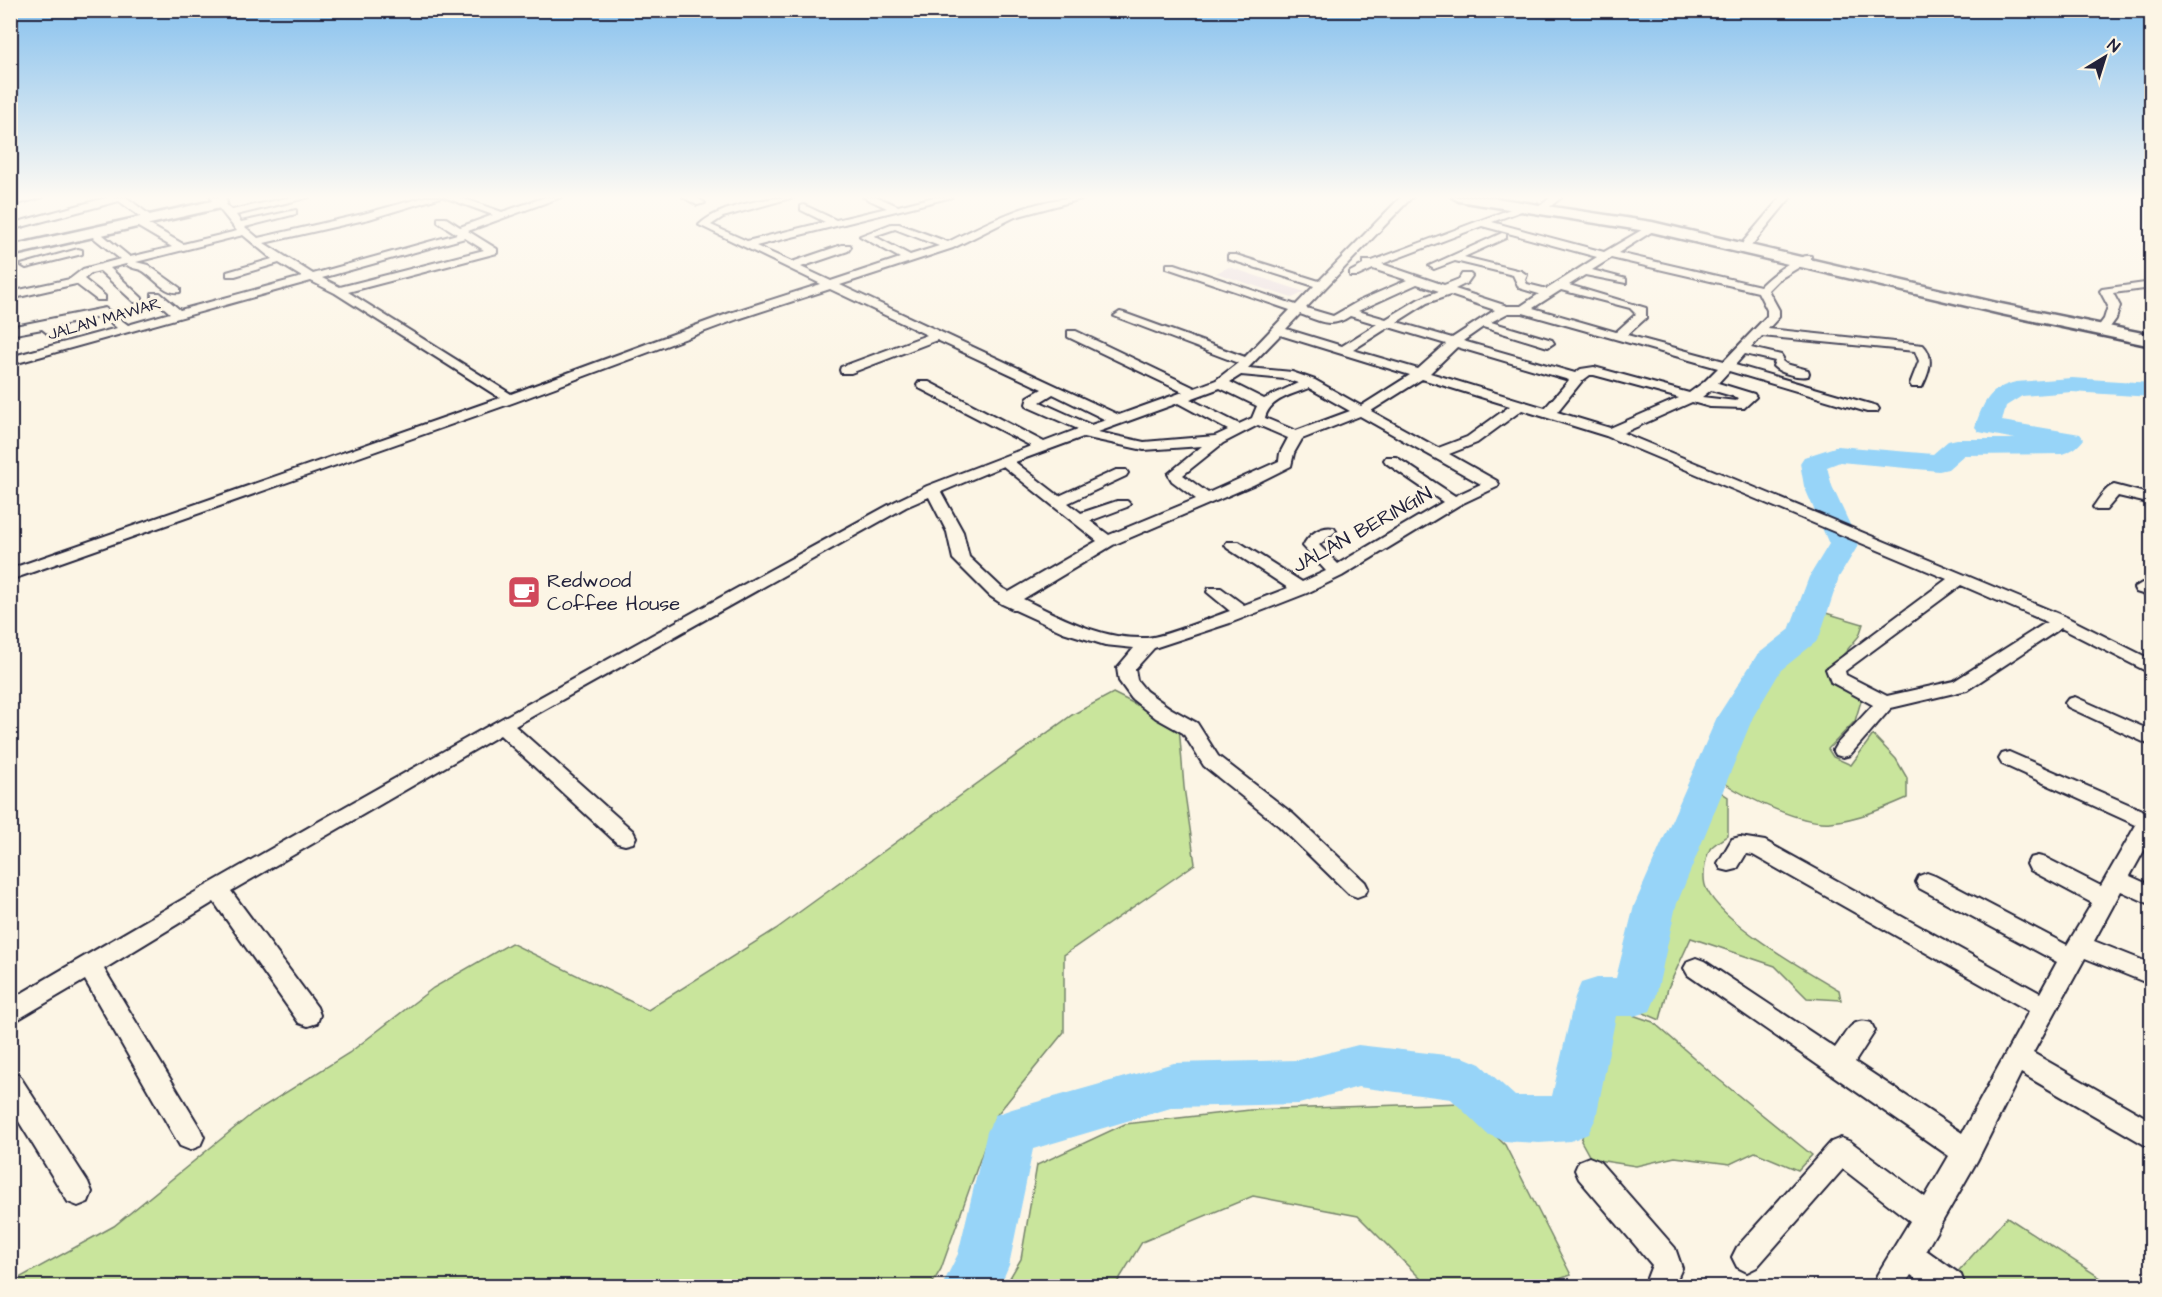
<svg xmlns="http://www.w3.org/2000/svg" width="2162" height="1297" viewBox="0 0 2162 1297" font-family="'Architects Daughter',sans-serif">
	<rect width="100%" height="100%" fill="#fcf5e5"/>
	<filter id="ink" filterUnits="userSpaceOnUse"><feTurbulence type="fractalNoise" baseFrequency=".0167" numOctaves="2"/><feDisplacementMap in="SourceGraphic" scale="12" xChannelSelector="R" yChannelSelector="G"/><feConvolveMatrix kernelMatrix="1 2 1 2 8 2 1 2 1" color-interpolation-filters="sRGB"/></filter>
	<g filter="url(#ink)">
		<path fill="#ebdfe2" d="M 1229,267 L 1305,292 L 1292,298 L 1216,273 Z"/>
		<path fill="#c9e59c" stroke="#76846c" stroke-width="1.5" d="M 1819,611 L 1863,624 L 1859,636 L 1838,661 L 1830,683 L 1862,698 L 1855,721 L 1828,749 L 1833,757 L 1851,765 L 1873,735 L 1896,759 L 1907,778 L 1907,798 C 1882,809 1859,819 1831,822 C 1803,825 1746,798 1723,782 C 1729,749 1752,699 1772,672 C 1775,667 1781,664 1786,661 C 1810,644 1819,641 1819,611 Z
			M 1113,693 L 1179,726 L 1184,787 L 1195,864 L 1064,955 L 1064,1032 L 995,1117 L 941,1269 L 931,1286 L 11,1286 L 10,1283 L 114,1226 L 253,1113 L 349,1053 L 433,988 L 511,943 L 648,1010 L 776,929 L 1072,715 Z
			M 1716,789 L 1728,797 L 1728,835 C 1723,839 1713,844 1710,849 C 1705,859 1701,880 1707,890 C 1724,924 1805,970 1839,990 L 1841,1000 L 1807,998 L 1775,966 L 1691,938 L 1668,988 L 1660,1020 L 1639,1011 L 1654,959 L 1664,915 Z
			M 1612,1008 L 1653,1022 L 1717,1078 L 1812,1155 L 1798,1170 L 1755,1152 L 1730,1164 L 1675,1157 L 1636,1166 L 1591,1159 L 1581,1141 L 1594,1098 L 1597,1059 Z
			M 1462,1103 L 1505,1145 L 1571,1275 L 1538,1286 L 1428,1286 L 1358,1216 L 1253,1196 L 1142,1242 L 1115,1286 L 1005,1286 L 1021,1259 L 1037,1165 L 1125,1124 L 1250,1110 Z
			M 2007,1217 L 2113,1286 L 1965,1286 L 1953,1277 Z"/>
		<g fill="none" stroke-linecap="round" stroke-linejoin="round">
			<path fill="#97d4f8" fill-rule="evenodd" d="M 2072,378 L 2152,383 L 2152,397 L 2072,392 L 2022,396 L 2006,406 L 2002,421 L 2080,434 L 2084,439 C 2078,447 2072,451 2062,454 L 1964,455 L 1948,469 L 1939,471 L 1840,462 L 1827,467 L 1832,486 L 1859,544 L 1839,577 L 1820,635 L 1816,642 L 1781,670 L 1753,717 L 1676,906 L 1656,997 L 1650,1011 L 1634,1016 L 1616,1016 L 1596,1118 L 1588,1134 L 1571,1141 L 1539,1143 L 1504,1141 L 1487,1134 L 1451,1099 L 1358,1087 L 1299,1104 L 1174,1107 L 1033,1149 L 1009,1265 L 1000,1286 L 942,1286 L 958,1254 L 987,1132 L 995,1115 L 1012,1109 L 1174,1063 L 1299,1060 L 1358,1045 L 1463,1057 L 1480,1064 L 1515,1096 L 1552,1096 L 1575,997 L 1581,983 L 1597,978 L 1616,978 L 1634,906 L 1717,717 L 1757,655 L 1789,630 L 1809,577 L 1829,544 L 1804,486 L 1800,463 L 1804,457 L 1838,446 L 1933,454 L 1948,441 L 1957,439 L 2015,439 L 1979,432 L 1975,427 C 1983,403 1989,388 2016,382 Z"/>
			<defs>
				<path id="street" d="M 24,197 L 43,197 L 10,206 L 10,200 Z
					M 109,197 L 126,197 L 155,219 L 146,221 L 119,201 L 10,230 L 10,224 Z
					M 291,197 L 310,197 L 236,215 L 241,222 L 296,210 L 296,214 L 245,227 L 258,238 L 363,214 L 425,197 L 441,197 L 369,219 L 264,243 L 313,274 L 457,234 L 438,222 L 438,218 L 446,218 L 460,227 L 493,215 L 444,197 L 459,197 L 502,212 L 546,197 L 561,197 L 468,231 L 497,249 L 497,253 L 348,292 L 511,394 L 730,313 L 821,284 L 699,225 C 717,207 768,197 794,197 L 723,217 L 711,225 L 747,241 L 825,222 L 801,210 L 801,206 L 804,205 L 836,220 L 887,208 L 863,197 L 877,197 L 898,206 L 934,197 L 952,197 L 756,246 L 792,262 L 842,245 L 850,245 L 851,247 L 848,251 L 801,267 L 831,281 L 900,258 L 860,236 L 891,224 L 899,224 L 948,242 C 995,219 1035,197 1088,197 L 1015,217 L 953,248 L 840,285 L 1119,415 L 1183,392 L 1068,337 L 1068,331 L 1076,331 L 1195,388 L 1216,380 L 1238,363 L 1114,316 L 1120,312 L 1124,313 L 1245,357 L 1290,310 L 1167,268 L 1167,264 L 1175,264 L 1296,305 L 1314,286 L 1228,259 L 1228,255 L 1236,255 L 1319,281 L 1401,197 L 1412,197 L 1306,308 L 1333,316 L 1359,301 L 1407,280 L 1373,269 L 1358,276 L 1350,276 L 1350,272 L 1363,265 L 1363,261 L 1372,261 L 1521,205 L 1524,206 L 1524,210 L 1492,222 L 1604,252 L 1652,224 L 1656,225 L 1656,229 L 1618,253 L 1760,286 C 1770,276 1797,254 1811,256 L 1811,260 L 1778,280 L 1768,290 L 1779,310 L 1779,317 L 1768,329 L 1923,345 C 1935,357 1929,373 1922,387 L 1912,387 L 1910,384 L 1919,361 L 1915,351 L 1762,336 L 1751,348 L 1781,355 L 1783,358 L 1782,361 L 1786,364 L 1808,370 L 1809,373 L 1808,376 C 1798,378 1780,373 1773,366 L 1775,361 L 1745,354 L 1735,365 L 1877,406 L 1879,409 L 1877,412 L 1867,412 L 1729,371 L 1718,383 L 1754,394 L 1756,397 L 1744,408 L 1710,407 L 1692,402 L 1623,433 L 2066,617 L 2152,660 L 2152,674 L 2061,628 L 1967,690 L 1891,708 L 1850,755 L 1843,757 L 1836,755 L 1833,750 L 1836,745 L 1873,705 L 1831,682 L 1826,669 L 1947,579 L 1606,436 L 1522,410 L 1477,443 L 1449,454 L 1497,481 L 1499,484 L 1497,487 L 1459,505 L 1342,576 L 1307,593 L 1230,623 L 1154,648 L 1135,669 L 1137,680 L 1146,691 L 1170,708 L 1197,723 L 1218,756 L 1293,814 L 1365,882 L 1368,888 L 1365,894 L 1357,897 L 1349,894 L 1279,826 L 1204,766 L 1183,733 L 1156,718 L 1132,699 L 1119,681 L 1117,668 L 1134,648 L 1105,645 L 1063,632 L 1002,604 L 990,596 L 953,559 L 947,532 L 929,497 L 906,507 L 515,726 L 633,831 L 636,837 L 633,843 L 625,845 L 617,843 L 500,735 L 231,891 L 317,1007 L 320,1015 L 317,1023 L 308,1026 L 299,1023 L 214,902 L 104,969 L 200,1128 L 204,1137 L 200,1146 L 190,1150 L 180,1146 L 85,980 L 10,1024 L 10,1000 C 302,828 598,664 896,501 L 927,486 L 1031,446 L 919,388 L 917,385 L 919,382 L 929,382 L 1044,442 L 1078,429 L 1028,407 L 1026,404 L 1028,397 L 1042,389 L 937,340 L 851,373 L 841,373 L 840,370 L 841,367 L 927,335 L 830,289 L 738,319 L 515,402 L 10,580 L 10,569 L 500,398 L 335,293 L 311,281 L 10,365 L 10,357 L 117,328 L 103,316 L 53,327 L 58,333 L 52,337 L 42,329 L 10,335 L 10,327 L 105,308 L 128,325 L 170,313 L 152,297 L 152,293 L 160,293 L 180,310 L 302,277 L 279,263 L 235,276 L 227,276 L 227,272 L 272,259 L 243,235 L 136,262 L 148,265 L 180,288 L 180,292 C 166,295 154,278 143,271 C 137,268 131,269 126,264 L 110,268 L 142,298 L 142,302 L 134,302 L 100,271 L 91,273 L 84,279 L 105,296 L 105,300 L 97,300 L 76,284 L 10,299 L 10,292 L 70,279 L 83,269 L 120,259 L 89,234 L 89,230 L 97,230 L 130,257 L 172,247 L 133,224 L 133,220 L 141,220 L 183,244 L 237,231 L 217,206 L 217,202 L 223,202 L 232,210 ZM 1482,226 L 1597,257 L 1547,289 L 1527,284 L 1525,280 L 1527,275 L 1521,271 L 1464,257 L 1506,238 L 1506,234 L 1502,233 L 1429,266 L 1434,269 L 1455,261 L 1513,275 L 1519,288 L 1539,294 L 1521,306 L 1507,306 L 1455,289 L 1467,283 L 1472,276 L 1470,274 L 1462,274 L 1459,279 L 1444,285 L 1382,264 ZM 895,229 L 939,246 L 910,255 L 874,236 ZM 465,238 L 484,250 L 340,287 L 322,278 ZM 1611,258 L 1758,292 L 1767,310 L 1767,316 L 1724,361 L 1627,335 L 1646,318 L 1646,308 L 1569,285 L 1585,275 L 1626,283 L 1626,279 L 1592,270 ZM 1417,284 L 1439,291 L 1419,299 L 1386,319 L 1358,311 ZM 1561,290 L 1630,308 L 1636,314 L 1616,332 L 1533,308 ZM 1450,295 L 1495,310 L 1452,338 L 1397,322 L 1427,303 ZM 1508,313 L 1523,313 L 1718,368 L 1704,382 L 1689,393 L 1594,367 L 1581,369 L 1575,373 L 1463,341 L 1483,327 L 1548,347 L 1554,343 L 1552,340 L 1491,322 ZM 1300,314 C 1320,321 1331,329 1350,316 L 1377,324 L 1342,346 L 1286,329 ZM 1389,327 L 1446,344 L 1418,369 L 1353,350 ZM 1280,335 L 1410,375 L 1361,406 L 1315,380 L 1292,372 L 1248,368 ZM 1457,347 L 1569,380 L 1545,408 L 1430,373 ZM 1241,375 L 1285,379 L 1298,383 L 1264,399 L 1230,382 ZM 1590,375 L 1594,375 L 1679,398 L 1610,428 L 1557,412 L 1582,381 ZM 1422,379 L 1510,406 L 1467,437 L 1438,448 L 1371,411 ZM 1220,388 L 1257,406 L 1252,418 L 1239,424 L 1190,399 ZM 1309,388 L 1350,411 L 1296,431 L 1265,418 C 1269,399 1294,394 1309,388 ZM 1711,390 L 1739,398 L 1736,401 L 1702,397 ZM 1053,394 L 1106,420 L 1091,425 L 1040,402 ZM 1178,403 L 1228,430 L 1215,436 L 1144,442 L 1098,432 ZM 1360,416 L 1481,484 L 1455,496 L 1396,457 L 1386,457 L 1384,460 L 1386,463 L 1443,502 L 1338,564 L 1319,545 L 1336,531 L 1334,528 C 1321,525 1308,535 1303,546 L 1326,571 L 1302,582 L 1239,542 L 1227,542 L 1225,545 L 1227,548 L 1288,588 L 1244,605 L 1221,588 L 1209,588 L 1207,592 L 1230,611 C 1212,617 1162,638 1146,638 C 1101,640 1061,617 1023,599 L 1113,545 L 1253,485 L 1291,466 L 1294,453 L 1302,439 ZM 1258,425 L 1288,438 L 1280,453 L 1279,461 L 1208,493 L 1183,475 L 1223,443 ZM 1083,437 L 1144,450 L 1202,446 L 1168,474 L 1172,481 L 1196,499 L 1109,535 L 1090,521 L 1127,507 L 1130,504 L 1127,501 L 1117,501 L 1081,513 L 1068,503 L 1126,476 L 1128,473 L 1126,470 L 1116,470 L 1059,496 L 1015,462 ZM 1003,466 L 1097,541 L 1009,592 L 1002,588 L 969,557 L 963,532 L 941,492 ZM 1961,585 L 2047,622 L 1954,681 L 1887,696 L 1846,675 L 1845,671 Z
					M 683,197 L 696,197 L 705,203 L 697,205 Z
					M 1551,197 L 1562,197 L 1547,209 L 1541,209 L 1541,205 Z
					M 1781,197 L 1791,197 L 1751,246 L 1743,246 L 1743,242 Z
					M 78,249 L 82,250 L 82,254 L 26,268 L 21,265 Z
					M 2152,282 L 2152,288 L 2113,293 L 2120,306 L 2116,319 L 2108,330 L 2100,330 L 2098,327 L 2104,319 L 2108,306 L 2100,291 L 2102,289 Z
					M 2114,485 L 2152,495 L 2152,504 L 2118,496 L 2106,510 L 2096,510 L 2093,507 C 2099,499 2105,488 2114,485 Z
					M 2142,583 L 2152,586 L 2152,597 L 2136,592 L 2134,588 Z
					M 2075,697 L 2152,731 L 2152,746 L 2068,707 L 2065,703 L 2068,699 Z
					M 2009,752 L 2144,811 L 2152,808 L 2152,836 L 2130,876 L 2152,886 L 2152,905 L 2121,891 L 2094,941 L 2152,964 L 2152,985 L 2085,958 L 2033,1053 L 2152,1121 L 2152,1149 L 2021,1073 L 1977,1161 L 1926,1250 L 1961,1275 L 1965,1286 L 1926,1286 L 1911,1275 L 1904,1286 L 1873,1286 L 1877,1275 L 1910,1221 L 1843,1169 L 1757,1267 L 1747,1272 L 1737,1267 L 1732,1257 L 1737,1247 L 1831,1142 L 1841,1138 L 1851,1142 L 1925,1197 L 1949,1156 L 1688,975 L 1684,968 L 1688,961 L 1696,958 L 1704,961 L 1835,1048 C 1846,1034 1851,1016 1871,1023 L 1875,1031 L 1855,1062 L 1962,1133 L 2029,1011 L 1753,855 L 1746,854 L 1737,869 L 1729,871 L 1721,869 L 1718,863 L 1732,839 L 1740,837 L 1765,841 L 2040,993 L 2057,962 L 1919,888 L 1916,882 L 1919,876 L 1927,873 L 1935,876 L 2067,945 L 2092,903 L 2030,870 L 2027,864 L 2030,858 L 2038,856 L 2046,858 L 2101,886 L 2136,825 L 2002,764 L 1999,759 L 2002,754 Z
					M 10,1071 L 19,1075 L 88,1182 L 92,1192 L 88,1202 L 78,1206 L 68,1202 L 10,1107 Z
					M 1589,1157 L 1599,1161 L 1675,1248 L 1682,1268 L 1674,1286 L 1644,1286 L 1652,1265 L 1579,1179 L 1575,1170 L 1579,1161 Z"/>
				<path id="secondary" d="M 211,197 L 225,197 L 227,204 L 220,208 L 10,256 L 10,246 L 212,201 Z
					M 1452,197 L 1488,197 L 1652,222 L 2001,304 L 2152,335 L 2152,346 L 2001,314 L 1652,232 L 1459,201 Z"/>
			</defs>
			<use href="#street" stroke="#22223b" stroke-width="4"/>
			<use href="#secondary" stroke="#22223b" stroke-width="5"/>
			<use href="#street" fill="#fcf5e5" fill-rule="evenodd"/>
			<use href="#secondary" fill="#fcf5e5" fill-rule="evenodd"/>
		</g>
	</g>
	<linearGradient id="sky" x2="0" y2="1"><stop stop-color="#87c1ee"/><stop offset="0.52" stop-color="#fefaf3"/><stop offset="1" stop-color="#fefaf3" stop-opacity="0"/></linearGradient>
	<rect width="2162" height="379" fill="url(#sky)"/>
	<defs>
		<symbol id="cafe-square" viewBox="-11 -11 22 22"><rect x="-9" y="-9" width="18" height="18" rx="4" fill="#d1495b" stroke="#fcf5e5"/><path d="M-5.5-4.5H6V0H3Q3 3.5 0 3.5H-2.5Q-5.5 3.5-5.5 0ZM3-3.2v2h1.7v-2ZM-6 4.5H4V6H-6Z" fill="#fff"/></symbol>
	</defs>
	<g fill-rule="evenodd">
		<use href="#cafe-square" x="505" y="573" width="38" height="38"/>
	</g>
	<g text-anchor="middle" stroke-width="6" stroke-linejoin="round" paint-order="stroke">
		<g font-size="16" fill="#22223b" stroke="#fcf5e5">
			<text transform="translate(104 318) rotate(-16)" y="6">JALAN MAWAR</text>
		</g>
		<g font-size="20" fill="#22223b" stroke="#fcf5e5">
			<text transform="translate(1362 529) rotate(-29)" y="7">JALAN BERINGIN</text>
		</g>
		<g font-size="20" fill="#22223b" stroke="#fcf5e5" text-anchor="start">
			<text x="547" y="587">Redwood<tspan x="547" dy="23">Coffee House</tspan></text>
		</g>
	</g>
	<rect width="2162" height="1297" fill="none" stroke="#fcf5e5" stroke-width="36"/>
	<rect x="18" y="18" width="2126" height="1261" fill="none" stroke="#22223b" stroke-width="2" filter="url(#ink)"/>
	<g transform="translate(2105 57) rotate(38)" stroke="#fcf5e5" stroke-width="4.5" paint-order="stroke">
	<path d="M0-4.5L10 22L0 15L-10 22Z" fill="#22223b"/>
	<text y="-9" font-size="16" font-weight="bold" text-anchor="middle" fill="#22223b">N</text>
	</g>
</svg>
